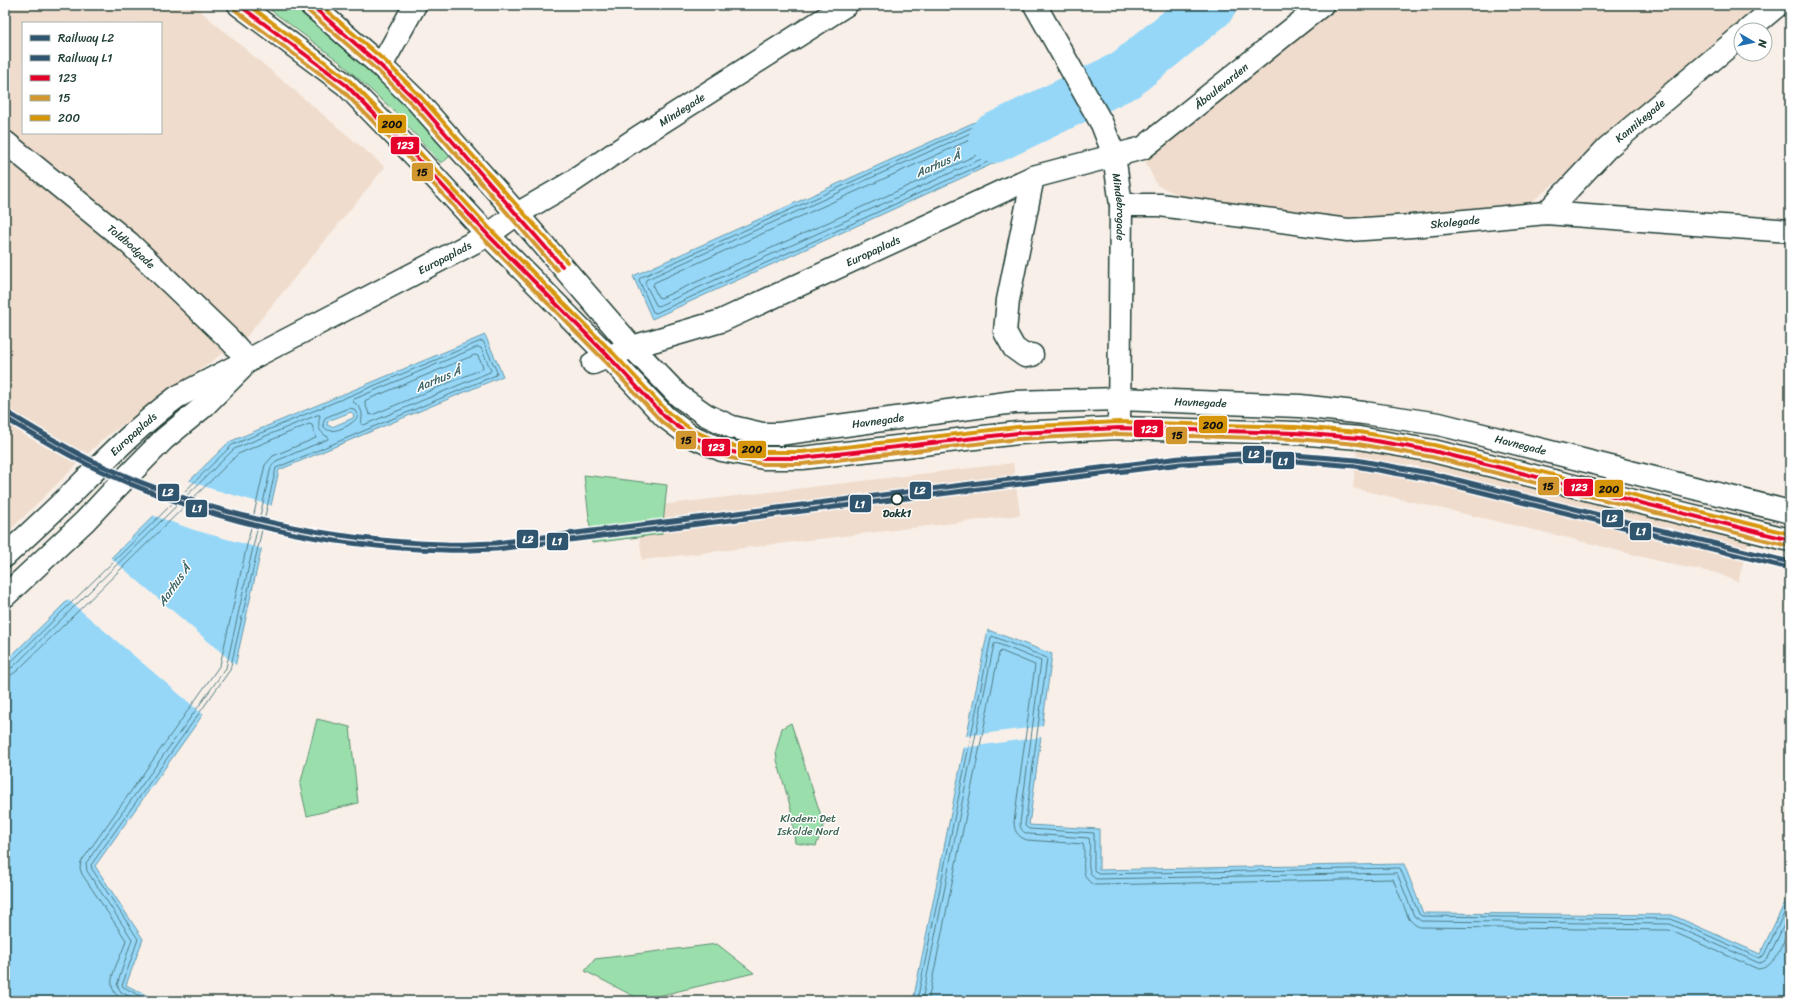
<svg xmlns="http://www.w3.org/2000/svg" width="1795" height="1006" viewBox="0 0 1795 1006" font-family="Sriracha,sans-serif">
	<rect width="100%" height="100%" fill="#f8efe8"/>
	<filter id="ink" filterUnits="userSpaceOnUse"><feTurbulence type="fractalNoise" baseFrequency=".025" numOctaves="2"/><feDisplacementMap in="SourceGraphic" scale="8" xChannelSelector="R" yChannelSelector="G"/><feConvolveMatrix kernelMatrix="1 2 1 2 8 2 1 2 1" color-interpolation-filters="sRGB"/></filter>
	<g filter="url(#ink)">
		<path fill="#efdccc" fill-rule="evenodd" d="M 5,5 L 193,5 L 385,167 L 247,336 L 104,438 L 5,535 ZM 23,23 L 161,23 L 161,133 L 23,133 Z
			M 1339,5 L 1778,5 L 1520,211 L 1354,227 L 1181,196 L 1157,185 L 1145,161 Z
			M 1357,450 L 1431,461 L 1749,539 L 1738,582 L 1717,573 L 1674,565 L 1569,538 L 1353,488 Z
			M 1013,463 L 1020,515 L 642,560 L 636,508 Z"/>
		<path fill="#9adfab" stroke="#5c8e70" d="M 264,5 L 291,5 L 306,17 L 358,59 L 405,104 L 449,154 L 449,157 L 443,162 L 440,162 L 393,110 L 340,62 Z
			M 584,475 L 667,485 L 662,534 L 592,543 Z
			M 317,719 L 350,727 L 358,803 L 307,816 L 300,785 Z
			M 791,723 L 824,825 L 816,846 L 795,843 L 791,809 L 777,760 L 776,751 L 782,728 Z
			M 717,944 L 754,973 L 641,1000 L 585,971 L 595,959 Z"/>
		<path fill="#96d7f8" stroke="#69a" fill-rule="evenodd" d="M 1177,5 L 1244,5 L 1133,94 L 1112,55 Z
			M 1048,89 L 1067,130 L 652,319 L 633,276 Z
			M 485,335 L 503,376 L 279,470 L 234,671 L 95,866 L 143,939 L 126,985 L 158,1001 L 5,1001 L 5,662 L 229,442 ZM 351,412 L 354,415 L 353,418 L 332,427 L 327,425 L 328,421 Z
			M 988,630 L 1052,654 L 1029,825 L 1099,829 L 1099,870 L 1404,864 L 1423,913 L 1672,915 L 1760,954 L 1790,892 L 1790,1001 L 913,1001 Z"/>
		<path fill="#f8efe8" d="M 187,480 L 212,489 L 273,506 L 263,549 L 194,530 L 152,515 Z
			M 110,557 L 237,666 L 236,673 L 205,716 L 67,599 Z
			M 1044,726 L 1042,737 L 962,748 L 965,736 Z"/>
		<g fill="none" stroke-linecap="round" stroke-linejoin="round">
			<path stroke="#4f7b82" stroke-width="1" d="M 1179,5 L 1177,10 L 1118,56 L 1134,87 L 1238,5
				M 1184,5 L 1180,14 L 1124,57 L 1135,79 L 1137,79 L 1230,5
				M 1190,5 L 1189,12 L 1184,18 L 1132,59 L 1137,70 L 1139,70 L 1220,5
				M 1044,95 L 1047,96 L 1061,126 L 1060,129 L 656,313 L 653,312 L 639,280 L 640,278 Z
				M 1042,101 L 1044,102 L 1054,124 L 1054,126 L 658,306 L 656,305 L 645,283 L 646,280 Z
				M 1039,109 L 1041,110 L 1046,121 L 1045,124 L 661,298 L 658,297 L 653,286 L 654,283 Z
				M 478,347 L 481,348 L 491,370 L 490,372 L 364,425 L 361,424 C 363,414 363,408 353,402 L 353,400 Z
				M 475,355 L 478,356 L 483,367 L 482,369 L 372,415 L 369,414 L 365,403 L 365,401 Z
				M 349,408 L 354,409 L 358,416 C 354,425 326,439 323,424 L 325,418 Z
				M 5,665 L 10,663 L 232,445 L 481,341 L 483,341 L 497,372 L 496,375 L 276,468 L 230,670 L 91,865 L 92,869 L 138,939 L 122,986 L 149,1001
				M 5,670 L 13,667 L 234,449 L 317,415 L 320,415 C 318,425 317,431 328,437 L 328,439 L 276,461 L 271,467 L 226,668 L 86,863 L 87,871 L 132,939 L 117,985 L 121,992 L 138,1001
				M 5,676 L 11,675 L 17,671 L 238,454 L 309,424 L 312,425 L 316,438 L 273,456 L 265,465 L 220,665 L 81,862 L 80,868 L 82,874 L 126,940 C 121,962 97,987 125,1001
				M 917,1001 L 991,638 L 992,636 L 1047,658 L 1025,826 L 1029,829 L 1094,833 L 1094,870 L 1098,874 L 1400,868 L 1419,914 L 1422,916 L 1671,919 L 1759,958 L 1764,955 L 1790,901
				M 922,1001 L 994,644 L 996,643 L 1041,661 L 1020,823 C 1020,829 1023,833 1029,834 L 1089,838 C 1092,850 1083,872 1096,879 L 1397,873 L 1414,916 L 1421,921 L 1670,924 L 1759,963 L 1763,962 L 1768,958 L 1790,913
				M 928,1001 L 999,653 L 1001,651 L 1035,665 L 1014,822 C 1014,831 1018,837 1027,840 L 1083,844 C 1087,858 1077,876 1094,885 L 1393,879 L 1409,919 L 1414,924 L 1419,927 L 1669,930 L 1758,969 C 1777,968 1783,940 1790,926"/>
			<path stroke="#96d7f8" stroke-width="50" d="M 994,138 L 1125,75 L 1211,5"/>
			<defs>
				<g id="pedestrian">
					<path d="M 1032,355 L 1025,356 L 1014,348 L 1005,332 L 1008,300 L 1033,177"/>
					<path id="s1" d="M 593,363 L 632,347 L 721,321 L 1033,177 L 1143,148 L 1322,5"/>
				</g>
				<g id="minor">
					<path id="s2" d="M 1035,5 L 1102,124 L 1114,155 L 1121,205 L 1119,428"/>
					<path d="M 1748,30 L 1778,5"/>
					<path d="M 381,66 L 415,5"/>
					<path id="s3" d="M 5,142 L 129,243 L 231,341 L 249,361"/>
					<path id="s4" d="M 1121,205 L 1160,205 L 1348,230 L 1412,226 L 1546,213 L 1790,231"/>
					<path id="s5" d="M 1546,213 L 1607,148 L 1741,36"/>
					<path id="s6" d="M 5,556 C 31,532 57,508 82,483 C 112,453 142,423 177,397 L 488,235 L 517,214 L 572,182 L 637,138 L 846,5"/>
					<path d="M 5,596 L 85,521 L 114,490 L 164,439 L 203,407 L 241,369"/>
				</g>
				<g id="tertiary">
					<path d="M 239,5 L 346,85 L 418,159 L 488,235 L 609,357 L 665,417 L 689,435 L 722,450 L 764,458 L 802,458 L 1018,433 L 1119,428 L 1296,433 L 1359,438 L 1433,451 L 1790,540"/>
					<path id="s7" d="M 311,5 L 381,66 L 417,101 L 517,214 L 632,347 L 679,396 L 706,415 L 732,427 L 762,434 L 779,434 L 1014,402 L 1119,399 L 1300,406 L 1364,413 L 1439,424 L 1790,512"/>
				</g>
			</defs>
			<use href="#pedestrian" stroke="#1f3d34" stroke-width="25"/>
			<use href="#minor" stroke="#1f3d34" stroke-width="25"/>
			<use href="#tertiary" stroke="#1f3d34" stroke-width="25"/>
			<use href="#pedestrian" stroke="#fff" stroke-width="22"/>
			<use href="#minor" stroke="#fff" stroke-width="22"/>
			<use href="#tertiary" stroke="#fff" stroke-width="22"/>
			<defs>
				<path id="bus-1" d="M 239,5 L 346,85 L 418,159 L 488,235 L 609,357 L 665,417 L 689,435 L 722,450 L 764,458 L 802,458 L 1018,433 L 1119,428 L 1296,433 L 1359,438 L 1433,451 L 1790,540
					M 311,5 L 381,66 L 417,101 L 562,266"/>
				<path id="bus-2" d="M 235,10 L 342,90 L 414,163 L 484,239 L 605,361 L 661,421 L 686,440 L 720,456 L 763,464 L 802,464 L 1018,439 L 1119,434 L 1296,439 L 1358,444 L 1432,457 L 1789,546
					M 307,10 L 377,70 L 413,105 L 557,270"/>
				<path id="bus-3" d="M 249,5 L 350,81 L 422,155 L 492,231 L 613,353 L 669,413 L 692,430 L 724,444 L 765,452 L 802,452 L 1017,427 L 1119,422 L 1296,427 L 1359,432 L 1434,445 L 1790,534
					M 320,5 L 385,61 L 421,97 L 567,262"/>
			</defs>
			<use href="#bus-1" stroke="#fff" stroke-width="7"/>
			<use href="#bus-2" stroke="#fff" stroke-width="7"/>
			<use href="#bus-3" stroke="#fff" stroke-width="7"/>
			<use href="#bus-1" stroke="#e4002b" stroke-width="4"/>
			<use href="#bus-2" stroke="#d2972e" stroke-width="4"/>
			<use href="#bus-3" stroke="#d79608" stroke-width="4"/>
			<defs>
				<path id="rail-1" d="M 5,411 C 38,431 70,451 105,467 C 211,515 328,541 445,544 C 462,545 479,543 496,543 L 1180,458 L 1241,454 L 1294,455 L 1356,460 L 1429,473 L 1790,562"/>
				<path id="rail-2" d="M 5,418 C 37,437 69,457 103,472 C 210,521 328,548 445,550 C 462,551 480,549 497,549 L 1181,464 L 1241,460 L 1294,461 L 1355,466 L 1428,479 L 1789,568"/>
			</defs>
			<use href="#rail-1" stroke="#fff" stroke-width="8"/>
			<use href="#rail-2" stroke="#fff" stroke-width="8"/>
			<use href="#rail-1" stroke="#30556e" stroke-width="5"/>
			<use href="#rail-2" stroke="#30556e" stroke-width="5"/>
		</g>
	</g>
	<circle fill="#fff" stroke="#1f3d34" stroke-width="2" cx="897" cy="499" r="5.5"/>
	<g text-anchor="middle" stroke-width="3" stroke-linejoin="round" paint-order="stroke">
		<g font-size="11" fill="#1f3d34" stroke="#fff">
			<text dy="4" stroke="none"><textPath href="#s1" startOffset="692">Åboulevarden</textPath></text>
			<text dy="4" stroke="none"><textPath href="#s6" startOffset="816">Mindegade</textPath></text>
			<text dy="4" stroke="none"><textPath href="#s5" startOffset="132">Kannikegade</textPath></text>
			<text dy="4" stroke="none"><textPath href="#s2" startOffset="222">Mindebrogade</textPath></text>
			<text dy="4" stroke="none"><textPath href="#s4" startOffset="336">Skolegade</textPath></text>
			<text dy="4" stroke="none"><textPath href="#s3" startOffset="164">Toldbodgade</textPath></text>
			<text dy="4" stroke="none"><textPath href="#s1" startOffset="302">Europaplads</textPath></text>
			<text dy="4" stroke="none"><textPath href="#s6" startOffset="536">Europaplads</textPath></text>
			<text dy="4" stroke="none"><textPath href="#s7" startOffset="1071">Havnegade</textPath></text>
			<text dy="4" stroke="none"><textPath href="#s7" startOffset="747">Havnegade</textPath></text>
			<text dy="4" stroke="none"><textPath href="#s6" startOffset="177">Europaplads</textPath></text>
			<text dy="4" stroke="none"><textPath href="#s7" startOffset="1395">Havnegade</textPath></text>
		</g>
		<g font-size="11" font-weight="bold" fill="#1f3d34" stroke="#fff">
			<text x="897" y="517">Dokk1</text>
		</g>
		<g font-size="11" fill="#3e6652" stroke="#fff">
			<text x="808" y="822">Kloden: Det<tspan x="808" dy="13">Iskolde Nord</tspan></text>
		</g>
		<g font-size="12" font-style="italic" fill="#3d6465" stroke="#fff">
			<text transform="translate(938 164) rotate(-24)" y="4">Aarhus Å</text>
			<text transform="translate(438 379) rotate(-23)" y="4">Aarhus Å</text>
			<text transform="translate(174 585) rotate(-55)" y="4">Aarhus Å</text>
		</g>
	</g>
	<g stroke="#fff" stroke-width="1.5">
		<rect x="377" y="114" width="30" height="20" rx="4" fill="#d79608"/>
		<rect x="390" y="136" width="30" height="19" rx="4" fill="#e4002b"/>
		<rect x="411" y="162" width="23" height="20" rx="4" fill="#d2972e"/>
		<rect x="1198" y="415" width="30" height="19" rx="4" fill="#d79608"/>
		<rect x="1133" y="419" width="31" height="19" rx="4" fill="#e4002b"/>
		<rect x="1165" y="426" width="23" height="19" rx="4" fill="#d2972e"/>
		<rect x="675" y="430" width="22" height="20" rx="4" fill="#d2972e"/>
		<rect x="701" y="438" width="30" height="19" rx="4" fill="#e4002b"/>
		<rect x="737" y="440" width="30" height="19" rx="4" fill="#d79608"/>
		<rect x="1242" y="445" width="23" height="19" rx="4" fill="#30556e"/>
		<rect x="1272" y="451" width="23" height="19" rx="4" fill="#30556e"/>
		<rect x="1537" y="476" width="23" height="20" rx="4" fill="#d2972e"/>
		<rect x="1563" y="478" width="31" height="19" rx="4" fill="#e4002b"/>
		<rect x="1594" y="479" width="30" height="19" rx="4" fill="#d79608"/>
		<rect x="909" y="481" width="23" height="19" rx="4" fill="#30556e"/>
		<rect x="157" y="483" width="23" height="19" rx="4" fill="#30556e"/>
		<rect x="849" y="494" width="23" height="19" rx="4" fill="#30556e"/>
		<rect x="185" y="499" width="23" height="19" rx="4" fill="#30556e"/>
		<rect x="1601" y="509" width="23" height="19" rx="4" fill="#30556e"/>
		<rect x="1629" y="522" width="23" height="19" rx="4" fill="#30556e"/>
		<rect x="516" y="529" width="23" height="20" rx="4" fill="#30556e"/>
		<rect x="546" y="532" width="23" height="19" rx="4" fill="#30556e"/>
	</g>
	<g font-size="11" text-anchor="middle" font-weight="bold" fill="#fff">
		<text x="405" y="149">123</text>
		<text x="1149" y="433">123</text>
		<text x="716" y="451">123</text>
		<text x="1254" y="458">L2</text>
		<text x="1283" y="465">L1</text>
		<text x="1579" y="491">123</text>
		<text x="920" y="494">L2</text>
		<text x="168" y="496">L2</text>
		<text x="860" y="508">L1</text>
		<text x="197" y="512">L1</text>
		<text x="1612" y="522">L2</text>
		<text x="1641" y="535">L1</text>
		<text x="528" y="543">L2</text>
		<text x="557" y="545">L1</text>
	</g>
	<g font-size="11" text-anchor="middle" font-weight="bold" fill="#111">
		<text x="392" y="128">200</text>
		<text x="422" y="176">15</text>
		<text x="1213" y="429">200</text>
		<text x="1177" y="439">15</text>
		<text x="686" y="444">15</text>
		<text x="752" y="453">200</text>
		<text x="1548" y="490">15</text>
		<text x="1609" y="493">200</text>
	</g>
	<rect width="1795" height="1006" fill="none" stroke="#fff" stroke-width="20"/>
	<rect x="10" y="10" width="1775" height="986" fill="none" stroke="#1f3d34" stroke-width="1.5" filter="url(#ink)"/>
	<rect x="22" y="22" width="140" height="112" fill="#ffffff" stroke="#a5b1ae"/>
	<rect x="30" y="35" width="20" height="6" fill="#30556e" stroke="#a5b1ae"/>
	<text x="58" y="42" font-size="12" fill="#1f3d34">Railway L2</text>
	<rect x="30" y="55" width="20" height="6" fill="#30556e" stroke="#a5b1ae"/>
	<text x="58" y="62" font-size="12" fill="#1f3d34">Railway L1</text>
	<rect x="30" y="75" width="20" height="6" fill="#e4002b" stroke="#a5b1ae"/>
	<text x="58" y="82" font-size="12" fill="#1f3d34">123</text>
	<rect x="30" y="95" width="20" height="6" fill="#d2972e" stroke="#a5b1ae"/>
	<text x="58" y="102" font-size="12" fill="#1f3d34">15</text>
	<rect x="30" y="115" width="20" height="6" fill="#d79608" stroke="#a5b1ae"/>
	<text x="58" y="122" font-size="12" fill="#1f3d34">200</text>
	<g transform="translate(1753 42) rotate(99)"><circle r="19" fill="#ffffff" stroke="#a5b1ae"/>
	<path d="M0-3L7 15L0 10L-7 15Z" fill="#1f6fb2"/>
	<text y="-6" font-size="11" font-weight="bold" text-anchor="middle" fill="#1f3d34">N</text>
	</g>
</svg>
